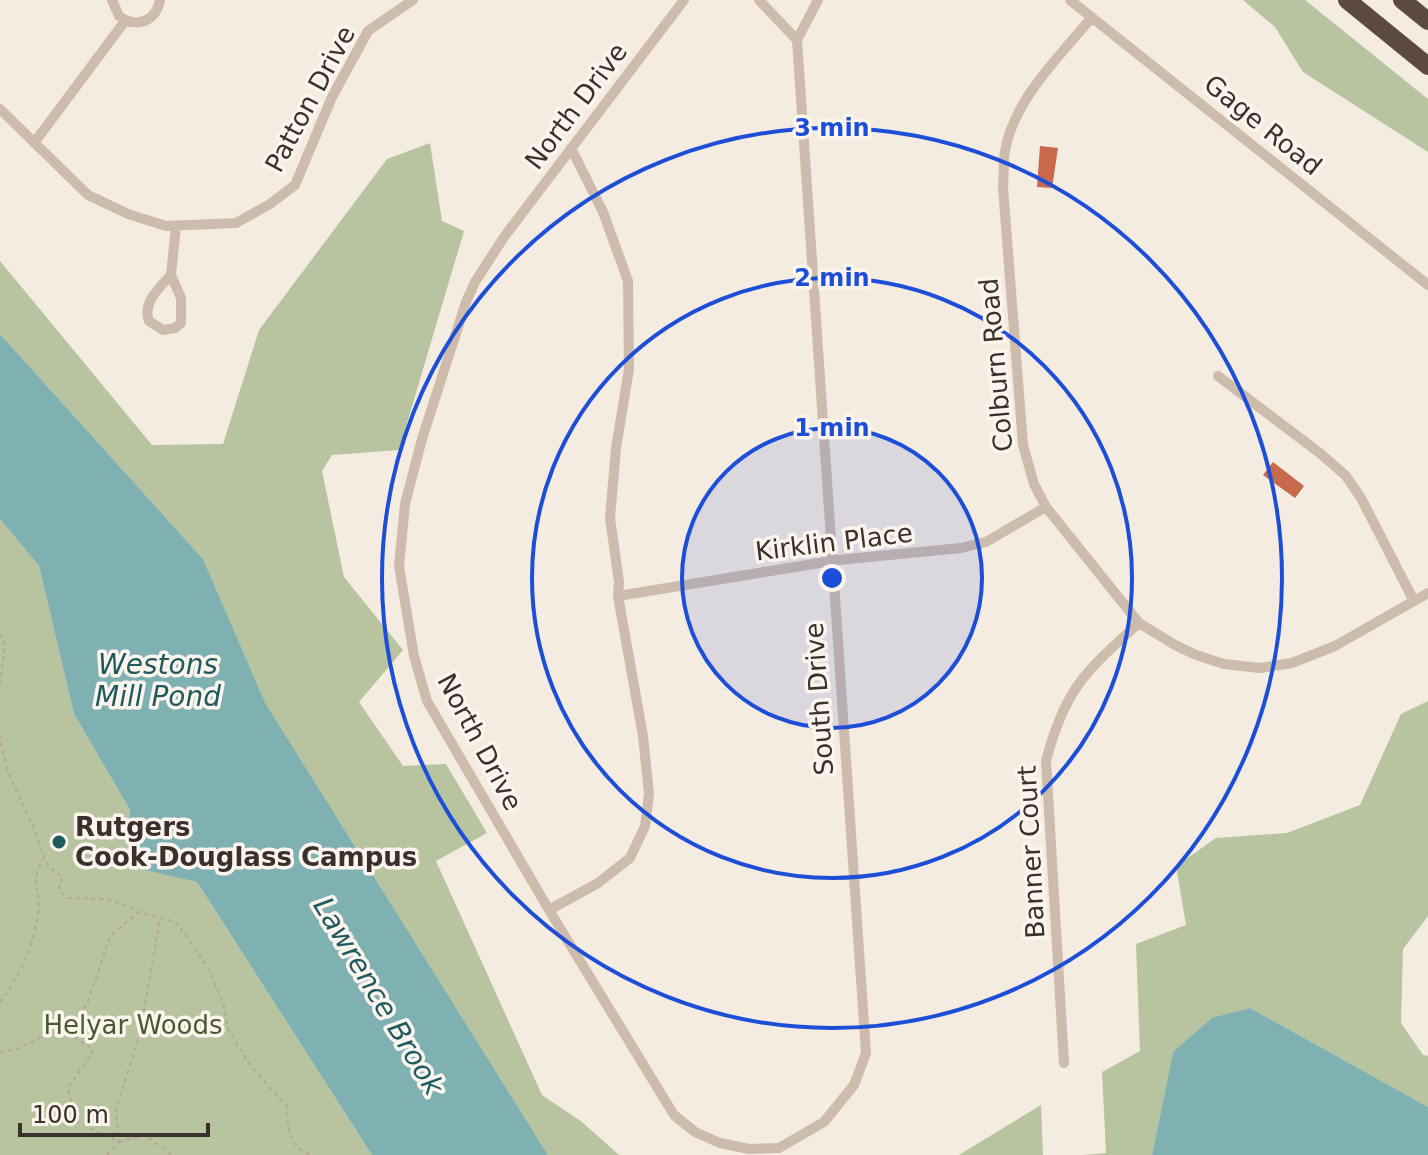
<svg xmlns="http://www.w3.org/2000/svg" width="1428" height="1155" viewBox="0 0 1428 1155" font-family="'DejaVu Sans',sans-serif">
	<rect width="100%" height="100%" fill="#f4ebe1"/>
	<path fill="#b8c4a0" d="M 1243,0 L 1305,0 L 1428,99 L 1428,152 L 1303,72 L 1275,27 Z
		M 430,143 L 442,221 L 464,231 L 399,450 L 332,455 L 322,471 L 344,577 L 403,650 L 359,702 L 403,766 L 446,764 L 487,833 L 436,861 L 542,1095 L 582,1122 L 619,1155 L 548,1155 L 264,703 L 203,559 L 0,334 L 0,261 L 152,445 L 223,444 L 259,330 L 387,159 Z
		M 0,519 L 39,566 L 74,714 L 130,810 L 128,865 L 197,882 L 372,1155 L 0,1155 Z
		M 1428,701 L 1428,916 L 1403,949 L 1401,1023 L 1423,1055 L 1428,1056 L 1428,1107 L 1250,1008 L 1173,1052 L 1152,1155 L 1083,1155 L 1106,1153 L 1102,1072 L 1140,1051 L 1136,944 L 1186,925 L 1176,866 L 1216,838 L 1287,833 L 1360,805 L 1401,714 Z
		M 1041,1105 L 1043,1155 L 959,1155 Z"/>
	<path fill="#7fb0b2" d="M 0,334 L 203,559 L 265,703 L 548,1155 L 372,1155 L 197,882 L 128,866 L 130,810 L 74,714 L 39,566 L 0,519 Z
		M 1250,1008 L 1428,1107 L 1428,1155 L 1152,1155 L 1173,1052 L 1212,1018 Z"/>
	<path fill="#c8694b" d="M 1040,146 L 1058,148 L 1052,188 L 1037,187 Z
		M 1273,462 L 1304,486 L 1295,498 L 1263,475 Z"/>
	<g fill="none" stroke-linecap="round" stroke-linejoin="round">
		<path stroke="#b9a596" stroke-width="2" stroke-dasharray="4 4" stroke-linecap="butt" d="M 0,634 L 5,644 L 0,685
			M 0,735 C 3,769 18,794 32,824 C 41,843 41,868 63,876 L 59,889 L 67,898 L 104,899 L 123,904 L 138,912 L 176,922 L 207,966 L 223,1002 L 228,1029 L 252,1068 L 287,1106 C 288,1128 288,1147 311,1155
			M 0,1002 C 19,977 34,946 38,914 C 42,889 28,887 43,859
			M 61,1028 L 94,1050 L 68,1088 L 75,1121 L 119,1142 L 146,1135 L 171,1155
			M 0,1052 L 17,1049 L 61,1028 L 87,1005 L 110,936 L 137,913
			M 107,1155 L 119,1142 L 116,1109 L 140,1033 L 160,919"/>
		<path stroke="#cdbbac" stroke-width="10" d="M 112,0 L 119,16 C 137,29 156,21 160,0
			M 684,0 L 504,237 L 475,282 L 466,302 L 422,439 L 405,504 L 399,566 L 414,656 L 427,701 L 549,910 L 674,1115 L 695,1132 L 720,1143 L 749,1149 L 779,1148 L 824,1122 L 854,1085 L 866,1053 L 797,40
			M 759,0 L 797,40
			M 1070,0 L 1428,285
			M 1092,17 C 1060,56 1014,99 1005,151 C 1003,163 1004,176 1003,188 L 1023,445 L 1034,484 L 1046,507 L 1139,623 L 1175,645 L 1196,655 L 1224,664 L 1260,668 L 1292,663 L 1335,646 L 1428,593
			M 797,40 L 818,0
			M 0,109 L 88,195 L 128,214 L 166,226 L 236,223 L 270,204 L 295,185 L 332,97 L 368,31 L 413,0
			M 34,143 L 125,21
			M 171,275 L 181,298 L 181,323 L 175,328 L 163,330 L 149,321 C 142,303 159,288 171,275 Z
			M 171,275 L 176,226
			M 1218,376 L 1321,454 L 1346,476 L 1361,498 L 1414,601
			M 618,596 L 838,560 L 961,548 L 986,542 L 1046,507
			M 549,910 L 598,883 L 630,858 L 645,826 L 649,794 L 643,736 L 618,596 L 619,582 L 610,518 L 616,448 L 629,369 L 628,281 L 603,212 L 571,148
			M 1064,1063 L 1046,761 C 1065,688 1086,671 1139,623"/>
		<path stroke="#5c4a42" stroke-width="18" d="M 1347,0 L 1428,66
			M 1402,0 L 1428,21"/>
	</g>
	<circle cx="832" cy="578" r="150" fill="#1d4ed8" fill-opacity=".12"/>
	<g fill="none" stroke="#1d4ed8" stroke-width="4">
		<circle cx="832" cy="578" r="150"/>
		<circle cx="832" cy="578" r="300"/>
		<circle cx="832" cy="578" r="450"/>
	</g>
	<circle fill="#1f5a5e" stroke="#fbf5ee" stroke-width="3" cx="59" cy="842" r="8"/>
	<g text-anchor="middle" stroke-width="7" stroke-linejoin="round" paint-order="stroke">
		<g font-size="26" fill="#3b302b" stroke="#fbf5ee">
			<text transform="translate(310 99) rotate(-62)" y="9">Patton Drive</text>
			<text transform="translate(576 106) rotate(-53)" y="9">North Drive</text>
			<text transform="translate(1263 125) rotate(39)" y="9">Gage Road</text>
			<text transform="translate(996 365) rotate(-95)" y="9">Colburn Road</text>
			<text transform="translate(834 542) rotate(-7)" y="9">Kirklin Place</text>
			<text transform="translate(819 699) rotate(-94)" y="9">South Drive</text>
			<text transform="translate(480 742) rotate(62)" y="9">North Drive</text>
			<text transform="translate(1031 852) rotate(-93)" y="9">Banner Court</text>
		</g>
		<g font-size="26" font-weight="bold" fill="#3b302b" stroke="#fbf5ee" text-anchor="start">
			<text x="75" y="836">Rutgers<tspan x="75" dy="30">Cook-Douglass Campus</tspan></text>
		</g>
		<g font-size="26" fill="#4a5a2e" stroke="#fbf5ee">
			<text x="133" y="1034">Helyar Woods</text>
		</g>
		<g font-size="28" font-style="italic" fill="#1f5a5e" stroke="#fbf5ee">
			<text x="158" y="674">Westons<tspan x="158" dy="32">Mill Pond</tspan></text>
			<text transform="translate(379 996) rotate(59)" y="10">Lawrence Brook</text>
		</g>
	</g>
	<circle cx="832" cy="578" r="12" fill="#1d4ed8" stroke="#fbf5ee" stroke-width="4"/>
	<g font-size="24" text-anchor="middle" font-weight="bold" fill="#1d4ed8" stroke="#fbf5ee" stroke-width="7" stroke-linejoin="round" paint-order="stroke">
		<text x="832" y="136">3 min</text>
		<text x="832" y="286">2 min</text>
		<text x="832" y="436">1 min</text>
	</g>
	<path d="M20 1123v12h188v-12" fill="none" stroke="#3b302b" stroke-width="4"/>
	<text x="32" y="1123" font-size="24" fill="#3b302b" stroke="#fbf5ee" stroke-width="6" paint-order="stroke">100 m</text>
</svg>
